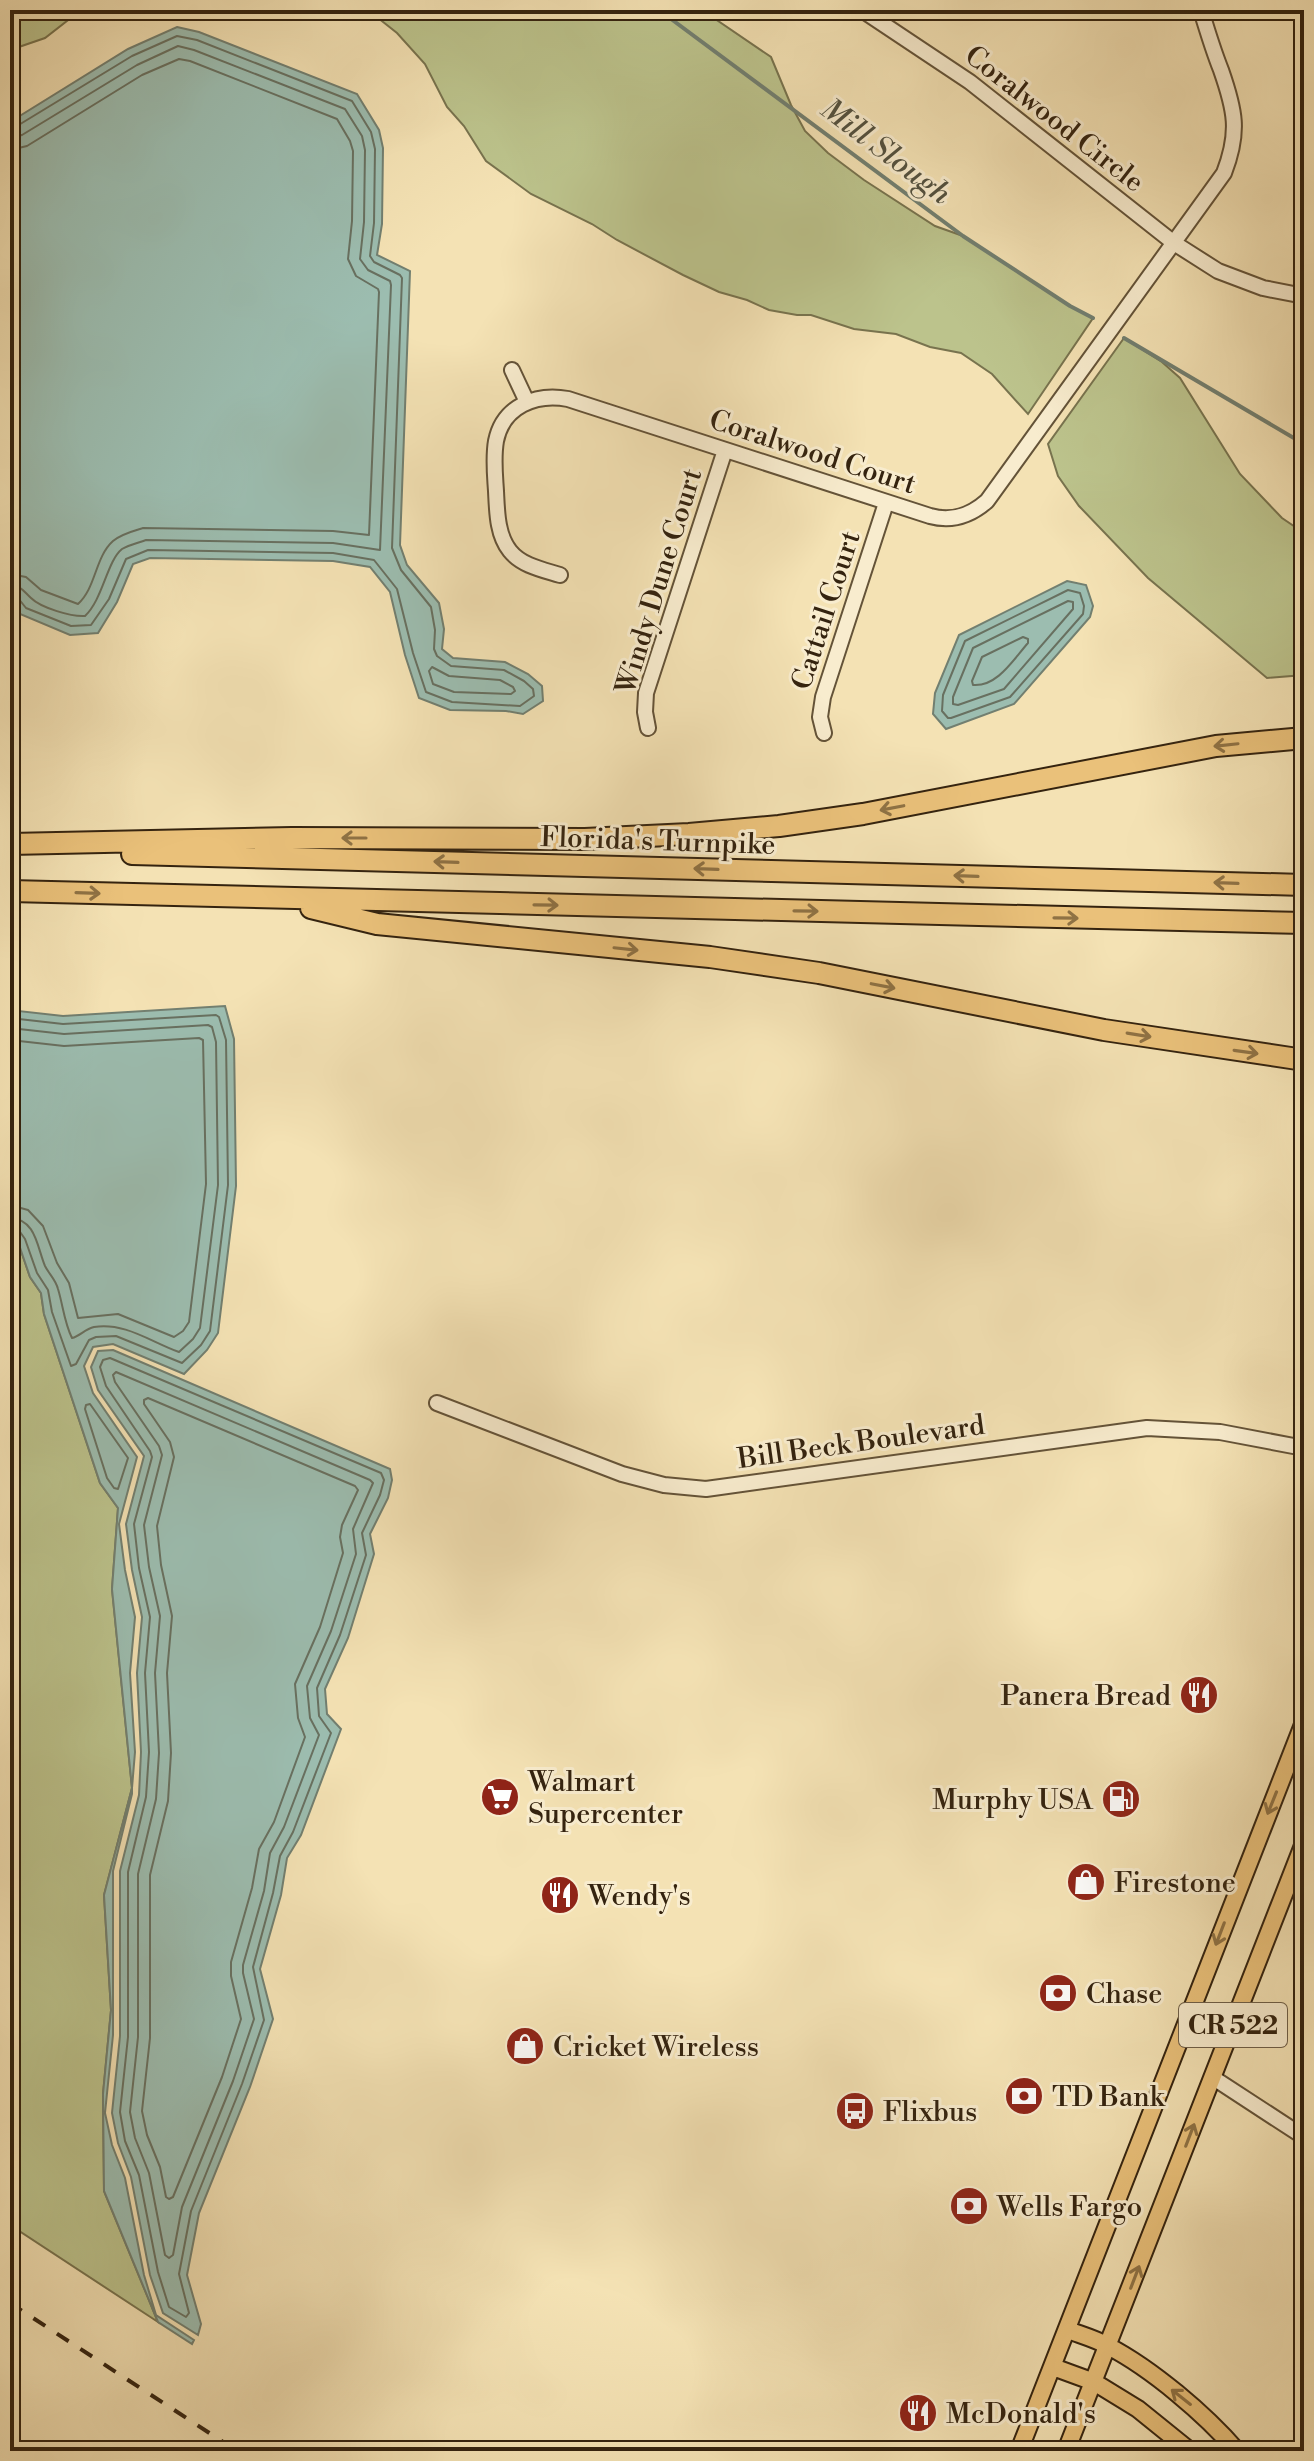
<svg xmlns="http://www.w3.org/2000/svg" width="1314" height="2461" viewBox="0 0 1314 2461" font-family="'Libre Bodoni',serif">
	<rect width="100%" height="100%" fill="#f4e2b4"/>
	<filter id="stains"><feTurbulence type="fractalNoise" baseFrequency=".0025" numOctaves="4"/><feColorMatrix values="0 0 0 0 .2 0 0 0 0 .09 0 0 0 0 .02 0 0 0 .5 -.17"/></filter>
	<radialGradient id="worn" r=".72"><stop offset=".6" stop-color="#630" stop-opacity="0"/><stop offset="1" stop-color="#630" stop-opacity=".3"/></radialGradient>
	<path fill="#bcc38c" stroke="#78734e" stroke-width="2" d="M 10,10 L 81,10 L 45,38 L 10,50 Z
		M 368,10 L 702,10 L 771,57 L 791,105 L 805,131 L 828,153 L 864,180 L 935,226 L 963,236 L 1070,306 L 1093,318 L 1028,414 L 992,374 L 961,353 L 930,347 L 896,334 L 854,329 L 811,315 L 797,315 L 769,310 L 747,300 L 719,292 L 683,275 L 617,240 L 592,224 L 531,194 L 486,161 L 464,126 L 447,107 L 425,64 L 397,33 Z
		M 1124,338 L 1162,362 L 1180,378 L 1240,474 L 1282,518 L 1304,533 L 1304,675 L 1267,678 L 1148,578 L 1079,506 L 1058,476 L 1048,444 Z
		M 10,1231 L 18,1242 L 30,1277 L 41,1293 L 44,1314 L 100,1483 L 118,1508 L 112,1589 L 132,1788 L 104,1895 L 111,2010 L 103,2094 L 104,2191 L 158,2322 L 13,2227 L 10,2233 Z"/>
	<path fill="#9cbdb0" stroke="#727f70" stroke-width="2" d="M 177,27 L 199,32 L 357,94 L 379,130 L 383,148 L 382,224 L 377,255 L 410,271 L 400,545 L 407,565 L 439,603 L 444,629 L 442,649 L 453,658 L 505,662 L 528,674 L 542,686 L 543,701 L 523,714 L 506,711 L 450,710 L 419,698 L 405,655 L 390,592 L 370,567 L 333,561 L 150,558 L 133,564 L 117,602 L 98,633 L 70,635 L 20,614 L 10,599 L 10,122 L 128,49 Z
		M 1067,581 L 1086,585 L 1093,606 L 1090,617 L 1014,704 L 946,729 L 933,714 L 935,693 L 959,635 Z
		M 225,1006 L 234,1039 L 236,1186 L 218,1333 L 207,1350 L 184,1374 L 113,1344 L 93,1347 L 84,1366 L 93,1393 L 137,1457 L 119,1524 L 125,1570 L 135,1617 L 130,1673 L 135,1752 L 132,1788 L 132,1794 L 113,1871 L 113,2035 L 105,2113 L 112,2145 L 125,2178 L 144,2275 L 156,2315 L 194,2340 L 192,2344 L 158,2322 L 104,2191 L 103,2094 L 111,2010 L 104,1895 L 132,1788 L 112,1589 L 118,1508 L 100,1483 L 44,1314 L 41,1293 L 30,1277 L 18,1242 L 10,1231 L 10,1010 L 63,1016 Z
		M 113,1350 L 390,1469 L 392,1480 L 388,1498 L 370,1534 L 374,1554 L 348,1638 L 325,1689 L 327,1714 L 341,1729 L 301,1835 L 287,1858 L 281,1895 L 260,1969 L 273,2019 L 250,2087 L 199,2213 L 187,2275 L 201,2324 L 198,2335 L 163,2313 L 150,2275 L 131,2177 L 118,2143 L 112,2113 L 120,2036 L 120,1871 L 139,1795 L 141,1752 L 137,1673 L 142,1617 L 132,1570 L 126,1524 L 144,1456 L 98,1390 L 91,1367 L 98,1351 Z"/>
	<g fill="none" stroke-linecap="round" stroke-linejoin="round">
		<path stroke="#687060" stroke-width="2" d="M 10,128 L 17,126 L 132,56 L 177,36 L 197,40 L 352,101 L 371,132 L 375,149 L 374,223 L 370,256 L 374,262 L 400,275 L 402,278 L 392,548 L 401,570 L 431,607 L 435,630 L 434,649 L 437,656 L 451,666 L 504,670 L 524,681 L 533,689 L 534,696 L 520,706 L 452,702 L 426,692 L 413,653 L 397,589 L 374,560 L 333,553 L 148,550 L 126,559 L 109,599 L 91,625 L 71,626 L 26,608 L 18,598 L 10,596
			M 10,138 L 22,135 L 137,65 L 178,46 L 194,50 L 345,109 L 362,136 L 365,150 L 364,222 L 360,259 L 368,270 L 390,281 L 391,285 L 380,550 L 333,543 L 146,540 C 138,543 129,545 122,549 C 107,561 103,599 85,616 C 72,617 41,608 31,598 C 23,591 22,586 10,586
			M 10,150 L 27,146 L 142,75 L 179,59 L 190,61 L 337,119 L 350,141 L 353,151 L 352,221 L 348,259 L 356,276 L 378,289 L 379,292 L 369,535 L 333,531 L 143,528 C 133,531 121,534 113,541 C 95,557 96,588 78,604 L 41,590 L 26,577 L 10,574
			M 1068,590 L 1080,593 L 1084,606 L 1083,614 L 1010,697 L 951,718 L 948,718 L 942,711 L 943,695 L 965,641 Z
			M 1068,601 L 1073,602 L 1073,609 L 1004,689 L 958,705 L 953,704 L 953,697 L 973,648 Z
			M 1023,637 L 1028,639 L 1028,643 C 1013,660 997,687 973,685 L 972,681 L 982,657 Z
			M 432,667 L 449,676 L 500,680 L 513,687 L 515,691 L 511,694 L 454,692 L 433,684 L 429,671 Z
			M 10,1018 L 63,1024 L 216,1015 L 219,1017 L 226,1040 L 228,1185 L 210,1331 L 201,1345 L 182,1363 L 116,1336 L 96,1337 L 89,1340 L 76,1364 L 71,1366 L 52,1312 L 48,1290 L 37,1273 L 25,1239 L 18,1229 L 10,1228
			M 10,1028 L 64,1034 L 208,1025 L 212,1027 L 216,1042 L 218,1185 L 200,1328 L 193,1339 L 179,1352 C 151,1342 125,1322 94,1327 C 85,1329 80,1336 72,1338 C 64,1322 63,1305 58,1289 C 56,1280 49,1274 45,1266 C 37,1247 36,1219 10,1218
			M 10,1040 L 64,1046 L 199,1038 L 203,1040 L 206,1184 L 189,1322 L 183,1331 L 174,1337 L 118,1314 L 78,1318 L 69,1283 L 57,1263 L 43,1226 L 28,1210 L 10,1205
			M 110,1358 L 381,1473 L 384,1480 L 380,1495 L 362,1533 L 366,1555 L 340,1635 L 317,1688 L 319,1716 L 331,1733 L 293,1832 L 280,1856 L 273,1893 L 253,1967 L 264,2020 L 242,2084 L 191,2211 L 179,2274 L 189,2313 L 186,2317 L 169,2307 L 158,2272 L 139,2175 L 125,2141 L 120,2112 L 128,2037 L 128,1872 L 146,1797 L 149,1752 L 145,1673 L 150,1617 L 139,1568 L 134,1524 L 152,1457 L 150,1451 L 106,1386 L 100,1367 L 103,1360 Z
			M 116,1372 L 370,1480 L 373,1483 L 353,1529 L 356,1554 L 331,1631 L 307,1686 L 310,1718 L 319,1735 L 284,1827 L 270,1853 L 264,1891 L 243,1965 L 243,1973 L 254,2019 L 233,2081 L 182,2207 L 173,2255 L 169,2258 L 165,2255 L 149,2173 L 135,2138 L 130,2112 L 138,2037 L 138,1874 L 156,1799 L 159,1753 L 155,1673 L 160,1616 L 149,1567 L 144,1525 L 162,1455 L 159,1446 L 115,1382 L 113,1375 Z
			M 148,1398 L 355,1486 L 358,1490 L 342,1525 L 340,1537 L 343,1553 L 320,1627 L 295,1684 L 298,1718 L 305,1737 L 274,1822 L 259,1849 L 252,1888 L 231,1962 L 231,1976 L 241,2019 L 222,2077 L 173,2197 L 169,2199 L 166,2197 L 160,2167 L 147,2135 L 142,2111 L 150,2038 L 150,1875 L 168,1801 L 171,1753 L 167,1673 L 172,1616 L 161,1565 L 157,1526 L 174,1457 L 170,1442 L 144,1404 L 144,1400 Z
			M 90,1404 L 128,1458 L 118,1489 L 114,1488 L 107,1478 L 85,1409 L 86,1405 Z"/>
		<path stroke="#727f70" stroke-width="4" d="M 659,10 L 963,236 L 1070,306 L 1093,318
			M 1124,338 L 1304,444"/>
		<defs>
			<path id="minor" d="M 862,10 L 970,82 L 1174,243 L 1218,271 L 1263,288 L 1304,296
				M 512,370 L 527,402
				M 560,575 C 544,570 522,566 510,551 C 497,535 497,511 496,491 C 495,475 493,458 496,441 C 503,406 536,393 568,399 L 930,516 C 952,522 970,516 987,501 L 1224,173 C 1240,132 1235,110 1221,70 C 1213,50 1207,30 1201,10
				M 648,728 L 645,712 L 646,693 L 725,450
				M 824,733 L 820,717 L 823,697 L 886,503
				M 437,1403 L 622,1474 L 664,1485 L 706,1489 L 1147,1428 L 1220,1432 L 1304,1448
				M 1212,2077 L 1304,2137"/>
			<path id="major" d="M 1068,2330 C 1081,2335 1096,2339 1108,2346 C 1152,2369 1205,2414 1237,2451
				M 1053,2367 L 1094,2382 L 1138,2409 L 1190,2451
				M 1019,2451 L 1304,1722
				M 1066,2451 L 1304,1843"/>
			<path id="highway" d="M 10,844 L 292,838 L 585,839 L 689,834 L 779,826 L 863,814 L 1216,746 L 1304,738
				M 132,854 L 1304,885
				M 10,891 L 1304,923
				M 311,908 L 377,924 L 710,957 L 819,973 L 1104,1030 L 1304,1060"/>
		</defs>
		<use href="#minor" stroke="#645338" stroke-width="18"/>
		<use href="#major" stroke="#34230f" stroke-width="20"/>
		<use href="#highway" stroke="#34230f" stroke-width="24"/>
		<use href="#minor" stroke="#f8ecce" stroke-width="14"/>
		<use href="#major" stroke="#eac17a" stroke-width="16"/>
		<use href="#highway" stroke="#eac17a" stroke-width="20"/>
		<path stroke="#34230f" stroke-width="4" stroke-dasharray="14 14" stroke-linecap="butt" d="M 10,2303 L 237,2451"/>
	</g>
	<defs><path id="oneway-shaft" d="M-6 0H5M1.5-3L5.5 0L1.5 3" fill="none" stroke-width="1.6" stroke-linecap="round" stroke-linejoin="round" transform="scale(2)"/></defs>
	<g stroke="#8f7244">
		<use href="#oneway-shaft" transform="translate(1226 745) rotate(174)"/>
		<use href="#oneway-shaft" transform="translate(892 808) rotate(169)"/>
		<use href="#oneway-shaft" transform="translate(354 838) rotate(-180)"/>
		<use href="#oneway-shaft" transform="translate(446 862) rotate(-178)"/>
		<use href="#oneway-shaft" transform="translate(706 869) rotate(-178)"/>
		<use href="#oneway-shaft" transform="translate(966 876) rotate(-178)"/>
		<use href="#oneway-shaft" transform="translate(1226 883) rotate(-178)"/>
		<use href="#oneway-shaft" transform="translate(88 893) rotate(2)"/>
		<use href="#oneway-shaft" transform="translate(546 905) rotate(1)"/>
		<use href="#oneway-shaft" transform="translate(806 911) rotate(1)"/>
		<use href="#oneway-shaft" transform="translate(1066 918) rotate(1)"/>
		<use href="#oneway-shaft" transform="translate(626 949) rotate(6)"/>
		<use href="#oneway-shaft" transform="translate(883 986) rotate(11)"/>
		<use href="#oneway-shaft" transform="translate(1139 1035) rotate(9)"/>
		<use href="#oneway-shaft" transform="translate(1246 1052) rotate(8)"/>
		<use href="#oneway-shaft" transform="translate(1272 1803) rotate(112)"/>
		<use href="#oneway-shaft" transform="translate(1220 1934) rotate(111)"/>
		<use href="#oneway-shaft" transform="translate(1190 2135) rotate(-69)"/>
		<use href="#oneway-shaft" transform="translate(1135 2277) rotate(-69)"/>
		<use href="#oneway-shaft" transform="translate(1181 2397) rotate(-142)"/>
	</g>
	<defs>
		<symbol id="restaurant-disc" viewBox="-11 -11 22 22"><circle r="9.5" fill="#8f2418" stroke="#f8ecce"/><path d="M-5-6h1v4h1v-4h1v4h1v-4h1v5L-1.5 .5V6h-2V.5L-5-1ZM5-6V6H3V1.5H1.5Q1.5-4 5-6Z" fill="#fff"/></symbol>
		<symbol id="supermarket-disc" viewBox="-11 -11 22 22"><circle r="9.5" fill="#8f2418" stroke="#f8ecce"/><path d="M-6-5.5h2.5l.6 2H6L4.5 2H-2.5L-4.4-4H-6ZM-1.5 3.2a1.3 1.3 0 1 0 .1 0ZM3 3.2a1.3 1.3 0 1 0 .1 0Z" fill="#fff"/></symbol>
		<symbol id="fuel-disc" viewBox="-11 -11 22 22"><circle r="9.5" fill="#8f2418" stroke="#f8ecce"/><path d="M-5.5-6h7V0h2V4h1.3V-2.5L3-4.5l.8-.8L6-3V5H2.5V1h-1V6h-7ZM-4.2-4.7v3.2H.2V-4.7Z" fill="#fff"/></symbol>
		<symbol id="shop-disc" viewBox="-11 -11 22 22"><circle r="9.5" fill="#8f2418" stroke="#f8ecce"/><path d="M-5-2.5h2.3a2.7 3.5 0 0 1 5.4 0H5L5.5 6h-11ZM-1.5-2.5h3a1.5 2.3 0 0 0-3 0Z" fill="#fff"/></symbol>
		<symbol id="bank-disc" viewBox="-11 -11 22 22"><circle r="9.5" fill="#8f2418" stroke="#f8ecce"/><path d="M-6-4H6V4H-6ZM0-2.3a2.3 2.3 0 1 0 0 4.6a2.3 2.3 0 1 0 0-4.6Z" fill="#fff"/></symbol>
		<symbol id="bus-disc" viewBox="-11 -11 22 22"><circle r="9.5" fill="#8f2418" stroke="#f8ecce"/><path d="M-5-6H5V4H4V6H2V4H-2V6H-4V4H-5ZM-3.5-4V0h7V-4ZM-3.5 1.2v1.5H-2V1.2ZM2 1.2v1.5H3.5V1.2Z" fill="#fff"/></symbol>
	</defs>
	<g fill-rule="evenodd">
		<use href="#restaurant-disc" x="1177" y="1673" width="44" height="44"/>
		<use href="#supermarket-disc" x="478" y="1775" width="44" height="44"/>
		<use href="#fuel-disc" x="1099" y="1777" width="44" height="44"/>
		<use href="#shop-disc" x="1064" y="1860" width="44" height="44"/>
		<use href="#restaurant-disc" x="538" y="1873" width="44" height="44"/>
		<use href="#bank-disc" x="1036" y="1971" width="44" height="44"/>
		<use href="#shop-disc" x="503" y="2024" width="44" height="44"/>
		<use href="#bank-disc" x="1002" y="2074" width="44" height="44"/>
		<use href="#bus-disc" x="833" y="2089" width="44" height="44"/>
		<use href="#bank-disc" x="947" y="2184" width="44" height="44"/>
		<use href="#restaurant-disc" x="896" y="2391" width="44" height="44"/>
	</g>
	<g text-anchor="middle" stroke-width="6" stroke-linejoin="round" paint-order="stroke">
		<rect fill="#f8ecce" stroke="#6f5f48" stroke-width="2" x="1179" y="2003" width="108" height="44" rx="6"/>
		<g font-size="26" font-weight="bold" fill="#34230f">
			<text x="1233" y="2034">CR 522</text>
		</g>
		<g font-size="28" fill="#34230f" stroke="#f8ecce">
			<text transform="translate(1055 118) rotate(38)" y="10">Coralwood Circle</text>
			<text transform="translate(813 451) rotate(18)" y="10">Coralwood Court</text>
			<text transform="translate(658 581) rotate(-73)" y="10">Windy Dune Court</text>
			<text transform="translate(825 610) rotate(-72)" y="10">Cattail Court</text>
			<text transform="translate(658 840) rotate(2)" y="10">Florida's Turnpike</text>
			<text transform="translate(861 1441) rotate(-8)" y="10">Bill Beck Boulevard</text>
		</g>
		<g font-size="28" fill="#34230f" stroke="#f8ecce" text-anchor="start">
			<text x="1171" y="1705" text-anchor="end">Panera Bread</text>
			<text x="528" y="1791">Walmart<tspan x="528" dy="32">Supercenter</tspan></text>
			<text x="1093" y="1809" text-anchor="end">Murphy USA</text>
			<text x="1114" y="1892">Firestone</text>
			<text x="588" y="1905">Wendy's</text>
			<text x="1086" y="2003">Chase</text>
			<text x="553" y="2056">Cricket Wireless</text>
			<text x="1052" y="2106">TD Bank</text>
			<text x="883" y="2121">Flixbus</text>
			<text x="997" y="2216">Wells Fargo</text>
			<text x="946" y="2423">McDonald's</text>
		</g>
		<g font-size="30" font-style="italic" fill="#53513f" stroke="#f8ecce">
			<text transform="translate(886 151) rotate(37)" y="10">Mill Slough</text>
		</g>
	</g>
	<rect width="1314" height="2461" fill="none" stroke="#f4e2b4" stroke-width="40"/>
	<rect x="12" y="12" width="1290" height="2437" fill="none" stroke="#34230f" stroke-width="4"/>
	<rect x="20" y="20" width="1274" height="2421" fill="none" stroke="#34230f" stroke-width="2"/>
	<rect width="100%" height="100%" filter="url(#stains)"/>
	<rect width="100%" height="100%" fill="url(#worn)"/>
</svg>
